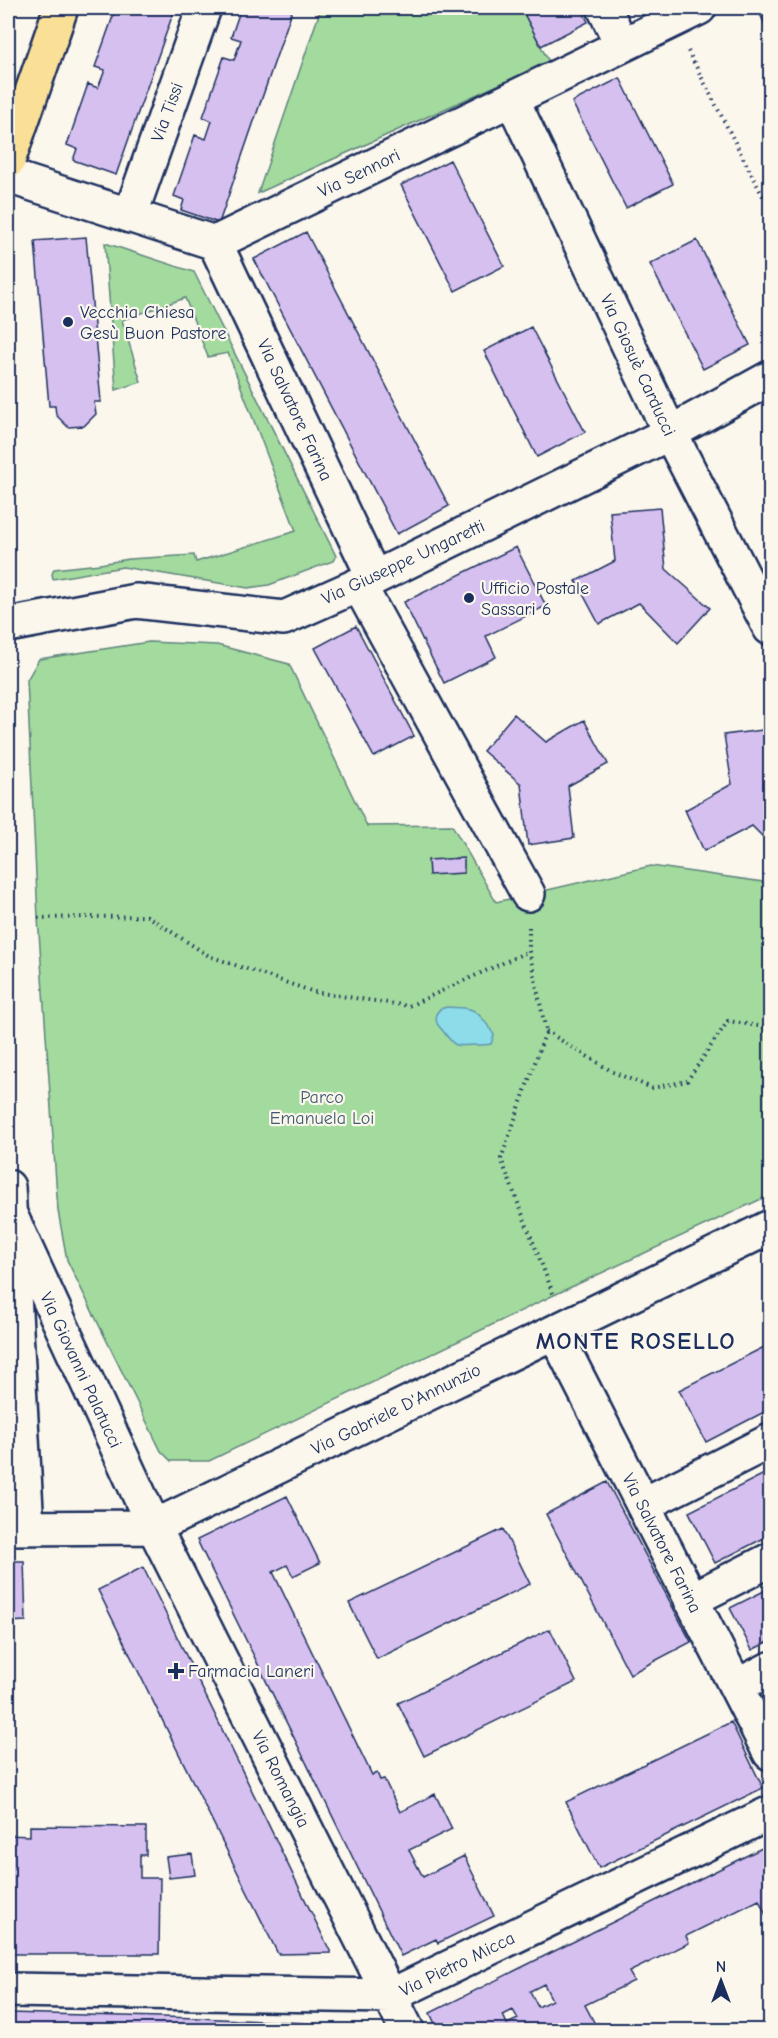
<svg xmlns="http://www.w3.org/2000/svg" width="778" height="2038" viewBox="0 0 778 2038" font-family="'Comic Neue',sans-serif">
	<rect width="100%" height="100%" fill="#fbf7ec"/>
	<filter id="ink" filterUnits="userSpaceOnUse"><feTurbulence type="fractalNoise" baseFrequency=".0167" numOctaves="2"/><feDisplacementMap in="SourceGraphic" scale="12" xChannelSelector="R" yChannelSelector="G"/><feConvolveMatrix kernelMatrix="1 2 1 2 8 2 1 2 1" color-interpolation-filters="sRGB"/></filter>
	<g filter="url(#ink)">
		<path fill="#a3da9d" stroke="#5f847e" stroke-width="1.5" d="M 321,8 L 521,8 L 549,62 L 258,193 Z
			M 105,243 L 194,272 L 336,556 L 333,561 L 269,585 L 248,588 L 123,567 L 53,579 L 52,574 L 54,569 L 100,564 L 129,559 L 194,555 L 196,562 L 296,531 L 228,353 L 208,357 L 185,298 L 122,320 L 141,382 L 116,390 Z
			M 149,642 L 217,645 L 289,664 L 367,826 L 452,825 L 496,902 L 651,866 L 770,883 L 770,1195 L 554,1295 L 209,1461 L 171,1461 L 161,1451 L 67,1260 L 58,1211 L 38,918 L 27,680 L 39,659 Z"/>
		<path fill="#8cdcea" stroke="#5f97b2" stroke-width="1.5" d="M 447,1007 C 454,1008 465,1007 472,1010 C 479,1012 490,1028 494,1035 L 491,1044 C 486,1045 482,1045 476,1045 C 455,1045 457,1050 443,1031 C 437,1024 436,1024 436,1014 L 440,1009 Z"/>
		<path fill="#d6c0f0" stroke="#1b2f5e" stroke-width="1.5" fill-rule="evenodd" d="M 116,8 L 128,11 L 130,8 L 175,8 L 116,175 L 73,160 L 77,149 L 67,145 L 88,84 L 98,88 L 105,70 L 95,67 Z
			M 241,8 L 293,8 L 219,223 L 181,210 L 184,200 L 174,196 L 195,135 L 206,139 L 212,121 L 203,117 L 224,57 L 234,60 L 241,40 L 231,37 Z
			M 521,8 L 581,8 L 588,22 L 541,46 Z
			M 757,8 L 770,8 L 770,35 Z
			M 620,78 L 673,184 L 626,208 L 572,102 Z
			M 450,160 L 504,266 L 455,291 L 401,185 Z
			M 306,232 L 449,506 L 397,534 L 254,259 Z
			M 86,237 L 101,402 L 94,402 L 96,414 L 84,426 L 68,427 L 56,415 L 55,406 L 49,406 L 35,241 Z
			M 697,240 L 750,345 L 703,369 L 650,264 Z
			M 531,327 L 585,432 L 537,457 L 484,351 Z
			M 660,508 L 666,569 L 710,608 L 678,643 L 639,603 L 599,624 L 576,581 L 615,561 L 610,512 Z
			M 516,547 L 546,606 L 486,636 L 496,657 L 444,683 L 404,602 Z
			M 356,626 L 414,736 L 374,757 L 315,648 Z
			M 514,714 L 546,742 L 584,720 L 608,764 L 568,786 L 574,838 L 528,845 L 521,784 L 483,751 Z
			M 770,729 L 770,844 L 752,826 L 704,851 L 685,810 L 732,784 L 724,735 Z
			M 464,858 L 464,873 L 429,875 L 428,860 Z
			M 770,1344 L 770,1409 L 706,1442 L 679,1390 Z
			M 770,1471 L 770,1535 L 715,1563 L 689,1512 Z
			M 607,1482 L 691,1642 L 630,1674 L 546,1514 Z
			M 287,1496 L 320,1563 L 293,1576 L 287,1565 L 273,1572 L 372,1775 L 377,1773 L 380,1780 L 384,1779 L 400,1812 L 435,1794 L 452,1829 L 409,1850 L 423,1877 L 464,1856 L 494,1916 L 438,1943 L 436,1939 L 401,1956 L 197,1540 Z
			M 503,1529 L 530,1584 L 377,1659 L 349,1603 Z
			M 8,1561 L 24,1561 L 26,1621 L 8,1622 Z
			M 143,1567 L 331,1953 L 278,1954 L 98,1590 Z
			M 770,1588 L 770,1641 L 752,1650 L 730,1608 Z
			M 550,1629 L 576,1682 L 424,1756 L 398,1703 Z
			M 731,1722 L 763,1788 L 599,1868 L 566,1802 Z
			M 30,1826 L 146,1827 L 146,1855 L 140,1855 L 140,1878 L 160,1878 L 159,1954 L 8,1954 L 8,1835 L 30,1836 Z
			M 770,1844 L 770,1924 L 759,1900 L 686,1936 L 689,1943 L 629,1972 L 634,1981 L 585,2005 L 595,2024 L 599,2023 L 603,2030 L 438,2030 L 430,2013 ZM 544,1984 L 552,2000 L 538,2007 L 530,1991 ZM 513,2010 L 518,2019 L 507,2024 L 503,2015 Z
			M 192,1854 L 195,1875 L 169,1878 L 166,1857 Z
			M 8,2013 L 199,2018 L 303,2023 L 303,2030 L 8,2030 Z"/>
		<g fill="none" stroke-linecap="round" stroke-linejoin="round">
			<defs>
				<path id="minor" d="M 604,8 L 622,45
					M 512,99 L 670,433 L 770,628
					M 8,176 L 215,243 L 699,8
					M 130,216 L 204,8
					M 215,243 L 374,578
					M 359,585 L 528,894
					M 8,625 L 136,601 L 284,618 L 374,578 L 670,433 L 770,378
					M 8,1187 L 27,1527
					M 9,1212 L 154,1527 L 407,2030
					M 555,1333 L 770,1753
					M 643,1505 L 770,1441
					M 8,1528 L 154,1527 L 770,1227
					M 691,1600 L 770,1560
					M 737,1686 L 770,1669
					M 8,1990 L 390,1996 L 770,1813"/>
				<path id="major" d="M 8,161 L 61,8"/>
			</defs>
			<use href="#minor" stroke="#1b2f5e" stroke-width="38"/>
			<use href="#major" stroke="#1b2f5e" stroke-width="38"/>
			<path stroke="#1b2f5e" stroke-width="4" stroke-dasharray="1.5 4.5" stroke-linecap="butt" d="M 688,51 L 770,210
				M 38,918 L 147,916 L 209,956 L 314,992 L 409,1006 L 529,951
				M 529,927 L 529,951 L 546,1031 L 501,1159 L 554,1296
				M 546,1031 L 613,1072 L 652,1088 L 687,1081 L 728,1021 L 770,1028"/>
			<use href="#minor" stroke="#fbf7ec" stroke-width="33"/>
			<use href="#major" stroke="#fadf96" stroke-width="33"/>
		</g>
	</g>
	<g fill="#1b2f5e" stroke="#fbf7ec" stroke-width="2">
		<circle cx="68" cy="322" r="6"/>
		<circle cx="469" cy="598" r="6"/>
		<path d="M173 1662h6v6h6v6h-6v6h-6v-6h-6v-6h6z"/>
	</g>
	<g text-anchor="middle" stroke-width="4.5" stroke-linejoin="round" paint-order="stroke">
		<g font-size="18" fill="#1b2f5e" stroke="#fbf7ec">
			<text transform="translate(167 112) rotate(-70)" y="6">Via Tissi</text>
			<text transform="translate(359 173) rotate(-26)" y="6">Via Sennori</text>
			<text transform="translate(638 365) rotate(65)" y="6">Via Giosuè Carducci</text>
			<text transform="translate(295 410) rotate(65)" y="6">Via Salvatore Farina</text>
			<text transform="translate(403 562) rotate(-25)" y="6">Via Giuseppe Ungaretti</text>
			<text transform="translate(81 1370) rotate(65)" y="6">Via Giovanni Palatucci</text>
			<text transform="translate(396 1409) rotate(-26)" y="6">Via Gabriele D'Annunzio</text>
			<text transform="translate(662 1543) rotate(63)" y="6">Via Salvatore Farina</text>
			<text transform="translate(281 1779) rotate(63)" y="6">Via Romangia</text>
			<text transform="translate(457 1964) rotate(-26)" y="6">Via Pietro Micca</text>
		</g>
		<g font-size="18" fill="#1b2f5e" stroke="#fbf7ec" text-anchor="start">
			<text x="80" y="318">Vecchia Chiesa<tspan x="80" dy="21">Gesù Buon Pastore</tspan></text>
			<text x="481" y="594">Ufficio Postale<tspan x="481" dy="21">Sassari 6</tspan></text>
			<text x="188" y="1677">Farmacia Laneri</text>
		</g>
		<g font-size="18" fill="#3d5a6e" stroke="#fbf7ec">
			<text x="322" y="1103">Parco<tspan x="322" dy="21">Emanuela Loi</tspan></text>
		</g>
		<g font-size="24" font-weight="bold" letter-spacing="1.5" fill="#1b2f5e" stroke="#fbf7ec">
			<text x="636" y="1349">MONTE ROSELLO</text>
		</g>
	</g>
	<rect width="778" height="2038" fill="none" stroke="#fbf7ec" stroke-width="30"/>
	<rect x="15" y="15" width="748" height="2008" fill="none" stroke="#1b2f5e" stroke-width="2" filter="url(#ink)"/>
	<g transform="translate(721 1981)" stroke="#fbf7ec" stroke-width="4.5" paint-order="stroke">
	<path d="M0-4.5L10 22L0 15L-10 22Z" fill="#1b2f5e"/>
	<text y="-9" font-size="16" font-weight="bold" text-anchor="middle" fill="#1b2f5e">N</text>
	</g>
</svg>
